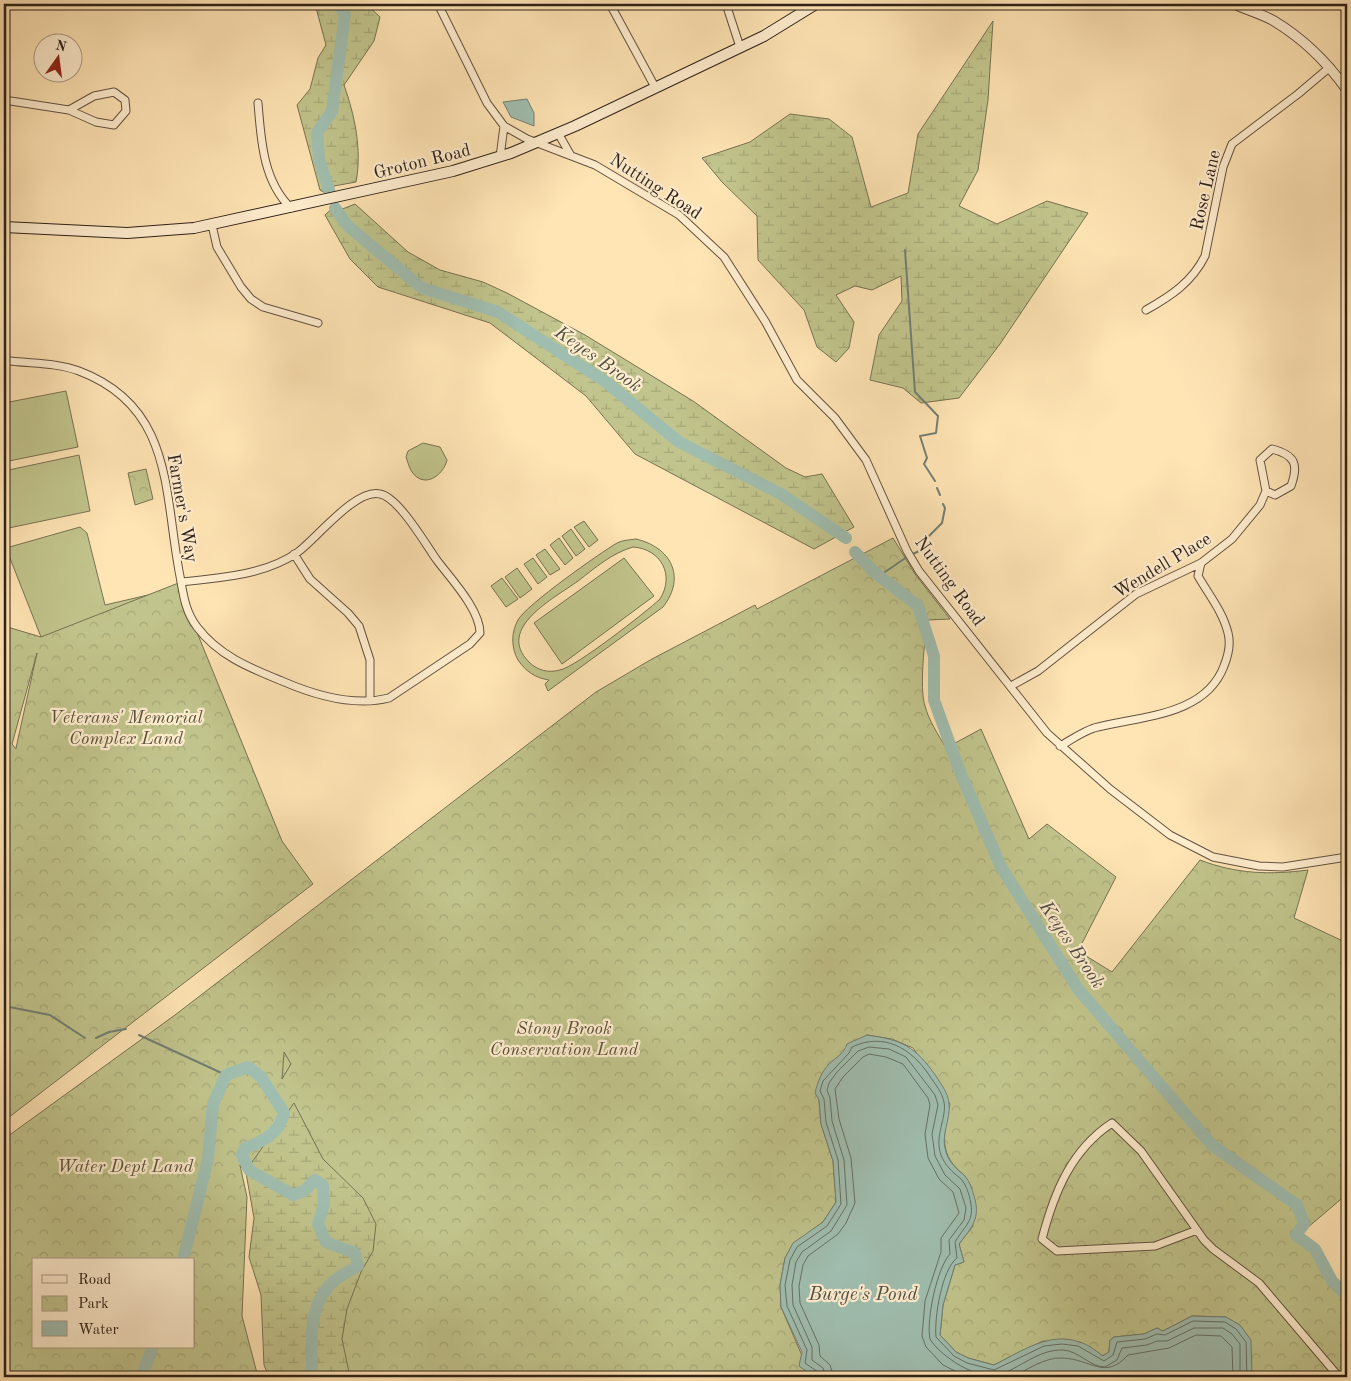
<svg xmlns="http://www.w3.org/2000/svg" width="1351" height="1381" viewBox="0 0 1351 1381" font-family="'Old Standard TT',serif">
	<defs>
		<pattern id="wetland-marsh" width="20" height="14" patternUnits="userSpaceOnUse" patternTransform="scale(1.25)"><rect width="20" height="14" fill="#c1c48c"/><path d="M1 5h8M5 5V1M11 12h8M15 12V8" fill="none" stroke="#a6a878"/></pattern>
		<pattern id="park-crowns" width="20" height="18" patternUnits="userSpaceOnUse" patternTransform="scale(1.25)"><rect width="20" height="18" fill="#c1c48c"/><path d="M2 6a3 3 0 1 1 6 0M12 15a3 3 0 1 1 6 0" fill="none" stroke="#a6a878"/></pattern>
	</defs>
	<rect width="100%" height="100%" fill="#ffe4b4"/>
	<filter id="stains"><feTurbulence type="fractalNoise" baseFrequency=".004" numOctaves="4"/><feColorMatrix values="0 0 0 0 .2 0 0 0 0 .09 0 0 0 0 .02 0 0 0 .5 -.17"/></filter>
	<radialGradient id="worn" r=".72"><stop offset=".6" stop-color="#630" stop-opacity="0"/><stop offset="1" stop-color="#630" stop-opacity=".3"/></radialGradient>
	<path fill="#c1c48c" stroke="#777252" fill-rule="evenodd" d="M 66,391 L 78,447 L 4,462 L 4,403 Z
		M 423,443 L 440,447 L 447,460 C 443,476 424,489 412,472 C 409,468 408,462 406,457 L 408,451 Z
		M 79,455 L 90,511 L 4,529 L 4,471 Z
		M 584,521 L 598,540 L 589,547 L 574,527 Z
		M 80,527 L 87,533 L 105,605 L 148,595 L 159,602 L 166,624 L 41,637 L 6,548 Z
		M 571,529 L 585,549 L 576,556 L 562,536 Z
		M 559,538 L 573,558 L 565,565 L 550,545 Z
		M 636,539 C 670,547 687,576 663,607 L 548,691 L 545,684 L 549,680 C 536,678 526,672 518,660 C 511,648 511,632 518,620 C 526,605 600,553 617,543 C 623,540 629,540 636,539 ZM 633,547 C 661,549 675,575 660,599 C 646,612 576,667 560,670 C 549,673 538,671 529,662 C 495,628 555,598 578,581 C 595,568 612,553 633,547 Z
		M 545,549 L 560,569 L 550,575 L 536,555 Z
		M 533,558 L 547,577 L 538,584 L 524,564 Z
		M 624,558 L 654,596 L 562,664 L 534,623 Z
		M 517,568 L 532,589 L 520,598 L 505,577 Z
		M 502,578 L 518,599 L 506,607 L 491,586 Z"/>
	<path fill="url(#wetland-marsh)" stroke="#777252" d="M 315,4 L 366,4 L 380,17 L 374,41 L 344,85 C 355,116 362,150 356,182 L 334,186 L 332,193 L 327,194 L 320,190 L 297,105 L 310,89 L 318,58 L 326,45 Z
		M 993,21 L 988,100 L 978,170 L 959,206 L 997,224 L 1047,201 L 1088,213 L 1000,344 L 959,398 L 921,403 L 903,388 L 870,380 L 879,335 L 902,301 L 901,276 L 872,290 L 855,286 L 836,295 L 854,322 L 849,348 L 836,362 L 817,347 L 804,310 L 758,260 L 757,216 L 722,182 L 702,158 L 750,142 L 790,114 L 829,119 L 852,137 L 871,207 L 908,193 L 918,134 Z
		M 355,204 L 408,252 L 440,270 L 483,282 L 507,293 L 585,335 L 693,401 L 786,468 L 805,477 L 822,474 L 854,527 L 814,549 L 635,454 L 586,396 L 490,323 L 378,287 L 350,259 L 325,215 L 333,208 L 340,210 Z
		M 328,929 L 344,970 L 338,1013 L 376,1053 L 451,1084 L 448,1169 L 432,1214 L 410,1230 L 399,1251 L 400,1274 L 427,1304 L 441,1356 L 441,1377 L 269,1377 L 264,1365 L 261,1295 L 249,1257 L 254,1218 L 246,1173 L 232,1132 L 214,1169 L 201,1262 L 194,1278 L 194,1260 L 142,1260 L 147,1251 L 123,1216 L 121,1173 L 133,1085 L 130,1049 L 252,960 Z"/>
	<path fill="url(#park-crowns)" stroke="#777252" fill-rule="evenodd" d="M 146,469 L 153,499 L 135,505 L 128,473 Z
		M 893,538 L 915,574 L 950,619 L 927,620 C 925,641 919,687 925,706 C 929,721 938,734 946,748 L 981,729 L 1029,839 L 1047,824 L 1116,877 L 1078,951 L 1112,972 L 1200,860 C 1236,874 1270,875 1308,870 L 1294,918 L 1347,943 L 1347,1194 L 1300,1234 L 1320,1251 L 1335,1277 L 1347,1288 L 1347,1377 L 1252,1377 L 1226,1317 L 1192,1316 L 1163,1331 L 1157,1328 L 1144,1334 L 1114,1337 L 1110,1340 L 1109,1352 L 1103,1356 L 1080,1342 L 1043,1341 L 994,1365 L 968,1358 L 956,1352 L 940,1335 L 943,1305 L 955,1265 L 964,1262 L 959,1244 L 973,1226 L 965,1176 C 938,1155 943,1135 950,1104 L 913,1048 L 892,1039 L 867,1035 L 829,1064 L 819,1100 L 821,1124 L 833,1161 L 836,1202 L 823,1222 L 793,1244 L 785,1258 L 780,1285 L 781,1307 L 810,1374 L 824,1377 L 350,1377 L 342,1339 L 347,1309 L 361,1272 L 373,1251 L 376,1224 L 363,1198 L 323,1159 L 294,1103 L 245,1172 L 240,1165 L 247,1197 L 242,1316 L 258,1377 L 4,1377 L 4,1139 L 175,1015 L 596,692 L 652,659 L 755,605 L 757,609 ZM 284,1052 L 291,1064 L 282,1079 L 284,1053 ZM 34,1260 L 194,1260 L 194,1347 L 34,1347 Z
		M 181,582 L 183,598 L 282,841 L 313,884 L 4,1121 L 4,626 L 41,637 ZM 37,653 L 16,748 L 16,749 L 12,744 Z"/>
	<path fill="#a0beb0" stroke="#727f74" d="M 527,99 L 534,113 L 534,126 L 511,117 L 503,102 Z
		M 867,1035 C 902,1040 915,1046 936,1076 C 941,1084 948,1093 949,1103 C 951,1120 940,1135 946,1152 C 949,1163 957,1169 965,1176 C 970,1182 972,1189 974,1196 C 981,1218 972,1227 959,1244 L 964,1262 L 955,1265 L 943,1305 L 940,1335 L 956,1352 L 968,1358 L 994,1365 C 1020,1352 1050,1331 1079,1342 C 1088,1344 1096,1351 1103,1356 L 1109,1352 L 1110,1340 L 1114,1337 L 1144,1334 L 1157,1328 L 1163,1331 L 1192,1316 L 1226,1317 L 1240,1325 L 1251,1340 L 1252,1377 L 824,1377 L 810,1374 L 799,1366 L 802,1352 L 781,1307 L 780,1285 L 785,1258 L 793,1243 L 823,1222 L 836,1202 L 833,1161 L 821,1124 L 819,1100 L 815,1093 C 818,1081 821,1073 829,1064 C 836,1057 844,1054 847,1044 Z"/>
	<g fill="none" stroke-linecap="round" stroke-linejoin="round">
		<path stroke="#667064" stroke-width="1" d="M 820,1377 L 818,1372 L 805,1363 L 807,1350 L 787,1306 L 785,1285 L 790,1260 L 797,1247 L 827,1226 L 841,1204 L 838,1160 L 826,1122 L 824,1099 L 820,1091 L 823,1081 L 849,1053 L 852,1047 C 884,1032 911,1048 929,1075 C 935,1084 942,1092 944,1102 C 947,1118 934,1136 941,1155 C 945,1165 952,1172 960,1178 C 965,1183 967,1189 969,1195 C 976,1221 967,1222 955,1242 L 957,1258 C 942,1269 934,1318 936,1337 L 954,1356 L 967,1363 L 994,1370 L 1044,1346 L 1062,1344 L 1078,1346 L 1104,1361 L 1113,1355 L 1117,1342 L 1145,1339 L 1157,1334 L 1165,1335 L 1193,1321 L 1225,1322 L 1236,1329 L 1246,1342 L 1247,1377
			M 826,1377 L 823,1368 L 812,1360 L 812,1347 L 793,1305 L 792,1285 L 796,1262 L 802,1252 L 831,1231 L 847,1205 L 844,1160 L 832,1121 L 830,1098 L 827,1090 L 829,1083 L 837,1072 L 858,1051 L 869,1047 L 889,1049 L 906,1057 L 935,1095 L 938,1105 L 932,1134 L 935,1156 L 945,1175 L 960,1189 L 966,1208 L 964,1220 L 949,1240 L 950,1254 C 937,1268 926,1320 930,1339 C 940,1356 978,1381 999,1375 C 1020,1368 1039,1349 1063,1350 C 1079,1351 1090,1367 1105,1367 L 1117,1360 L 1122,1348 L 1147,1345 L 1157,1341 L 1167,1341 L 1194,1328 L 1223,1328 L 1232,1334 L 1240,1344 L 1240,1377
			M 834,1377 L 830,1365 L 820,1356 L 819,1345 L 800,1303 L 799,1286 L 803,1265 L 808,1256 L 838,1234 L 846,1223 L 855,1203 L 851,1158 L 839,1119 L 835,1089 L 843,1077 L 863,1057 L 869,1054 L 886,1057 L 903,1064 L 928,1098 L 930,1105 L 925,1134 L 928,1158 L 939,1179 L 953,1192 L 959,1213 L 941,1238 L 941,1252 L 925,1301 L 922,1336 L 926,1347 L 943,1365 L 967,1377
			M 1012,1377 C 1027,1370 1045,1357 1062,1358 C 1092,1359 1104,1381 1128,1355 L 1169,1348 L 1196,1335 L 1221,1336 L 1232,1347 L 1233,1377"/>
		<path stroke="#727f74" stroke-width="2" d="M 905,250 L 915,392 L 938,416 L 936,433 L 920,436 L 927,458 L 924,464 L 935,481
			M 937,488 L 940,495
			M 913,554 L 919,551 L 929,536 L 942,523 L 945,508 L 943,504
			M 879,576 L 907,557
			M 4,1006 L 50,1015 L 85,1038
			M 139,1035 L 226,1075
			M 96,1038 L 109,1032 L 126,1029"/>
		<path stroke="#a0beb0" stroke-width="12" d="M 330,193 L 319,159 L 317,133 L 332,111 L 345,15 L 339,4
			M 335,208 L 348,226 L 422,288 L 498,312 L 606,382 L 679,442 L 781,494 L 846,538
			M 855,552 L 873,571 L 918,606 L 934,656 L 934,700 L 960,772 L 1001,867 L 1078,989 L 1212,1145 L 1297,1205 L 1304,1224 L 1296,1235 L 1315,1249 L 1332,1281 L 1347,1296
			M 183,1260 L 208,1159 L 213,1104 L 226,1075 L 248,1067 L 261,1077 L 284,1113 C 279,1133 265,1141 245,1148 L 242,1155 L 249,1170 L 293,1195 L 304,1191 L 315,1180 L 323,1185 L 324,1204 L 318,1224 L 326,1242 L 355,1253 L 358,1266 C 350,1271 341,1275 334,1281 C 306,1305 312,1344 312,1377
			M 141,1377 L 153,1347"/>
		<defs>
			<path id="minor" d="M 438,4 L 487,103 L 504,126 L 527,139 L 595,165 L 679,215 L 724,257 L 765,321 L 797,380 L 835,418 L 866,460 L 907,551 L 919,571 L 1047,733 L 1110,789 L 1170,835 L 1213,857 L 1259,866 L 1283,867 L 1347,857
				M 610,4 L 655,87
				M 726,4 L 740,47
				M 4,100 L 69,110 L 96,122 L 114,125 L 126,111 L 125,100 L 114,92 L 94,96 L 69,110
				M 258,103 C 261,140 263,181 291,208
				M 558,133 L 570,154
				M 500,157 L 504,126
				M 212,225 L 217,247 L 241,287 L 251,299 L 263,307 L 318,323
				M 1146,310 C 1171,296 1192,282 1205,256 L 1223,167 L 1232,144 L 1298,94 L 1330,67
				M 4,360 C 28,364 55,362 79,371 C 172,406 164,489 179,571 C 183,591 184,610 197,627 C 219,656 250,668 282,681 C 314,695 353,707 389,698 L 470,644 L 480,633 C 480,609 450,578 436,559 C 425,543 398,497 380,494 C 356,488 317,538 298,552 C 266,575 220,578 181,582
				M 294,554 L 310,579 L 348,613 L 359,626 L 370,660 L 370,699
				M 1011,686 L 1038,671 L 1136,594 L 1201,563 L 1232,539 L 1260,505 L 1266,491 L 1260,460 L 1272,449 C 1295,455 1299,464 1291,486 L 1275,495 L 1266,491
				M 1060,746 C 1071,740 1082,732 1094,728 C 1138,716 1205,717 1224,666 C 1228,656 1231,644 1228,633 C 1223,612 1209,595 1198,576 L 1201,563
				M 1197,1230 L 1155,1246 L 1057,1251 L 1042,1239 C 1054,1193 1071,1150 1112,1123 L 1141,1151 L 1204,1240 L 1213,1249 L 1259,1283 L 1339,1377"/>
			<path id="tertiary" d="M 1234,4 C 1247,10 1262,14 1274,21 C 1304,39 1327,62 1347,90"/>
			<path id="secondary" d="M 4,227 L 127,233 L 194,228 L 453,171 L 511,153 L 575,126 L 764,36 L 816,4"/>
		</defs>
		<use href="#minor" stroke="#625240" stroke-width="9"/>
		<use href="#tertiary" stroke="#625240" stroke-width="11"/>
		<use href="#secondary" stroke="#2d2119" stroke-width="12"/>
		<use href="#minor" stroke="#ffedce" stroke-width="7"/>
		<use href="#tertiary" stroke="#ffedce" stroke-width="9"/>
		<use href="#secondary" stroke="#ffedce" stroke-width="10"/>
	</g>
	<g text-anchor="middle" stroke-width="4.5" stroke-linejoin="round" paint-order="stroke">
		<g font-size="18" fill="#2d2119" stroke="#ffedce">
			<text transform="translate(422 161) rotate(-14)" y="6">Groton Road</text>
			<text transform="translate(656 186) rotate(33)" y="6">Nutting Road</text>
			<text transform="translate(1205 190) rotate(-77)" y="6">Rose Lane</text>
			<text transform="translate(183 508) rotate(80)" y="6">Farmer's Way</text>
			<text transform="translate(1162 565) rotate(-31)" y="6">Wendell Place</text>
			<text transform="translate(950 581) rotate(54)" y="6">Nutting Road</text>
		</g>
		<g font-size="18" font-style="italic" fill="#59523c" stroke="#ffedce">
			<text x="126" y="723">Veterans' Memorial<tspan x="126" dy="21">Complex Land</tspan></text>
			<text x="564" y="1034">Stony Brook<tspan x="564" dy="21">Conservation Land</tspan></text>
			<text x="125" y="1172">Water Dept Land</text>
		</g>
		<g font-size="19" font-style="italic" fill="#505046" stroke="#ffedce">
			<text transform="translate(599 358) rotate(35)" y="7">Keyes Brook</text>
			<text transform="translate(1073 944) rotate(56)" y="7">Keyes Brook</text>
			<text x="863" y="1300">Burge's Pond</text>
		</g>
	</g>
	<rect width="1351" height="1381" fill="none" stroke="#ffe4b4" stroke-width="20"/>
	<rect x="5" y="5" width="1341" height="1371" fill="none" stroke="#2d2119" stroke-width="2.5"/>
	<rect x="10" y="10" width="1331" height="1361" fill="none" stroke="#2d2119"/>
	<rect x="32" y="1258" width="162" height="90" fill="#ffedce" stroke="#ab9b86"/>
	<rect x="42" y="1275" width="25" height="8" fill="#ffedce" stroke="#ab9b86"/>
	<text x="78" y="1284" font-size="15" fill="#2d2119">Road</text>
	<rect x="42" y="1296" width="25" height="15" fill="url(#park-crowns)" stroke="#ab9b86"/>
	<text x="78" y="1308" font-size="15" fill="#2d2119">Park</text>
	<rect x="42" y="1321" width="25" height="15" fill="#a0beb0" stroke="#ab9b86"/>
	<text x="78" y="1334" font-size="15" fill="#2d2119">Water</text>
	<g transform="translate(58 58) rotate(14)"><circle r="24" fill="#ffedce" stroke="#ab9b86"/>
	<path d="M0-4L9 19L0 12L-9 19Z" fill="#8f2418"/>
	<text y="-8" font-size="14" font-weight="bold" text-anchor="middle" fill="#2d2119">N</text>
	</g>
	<rect width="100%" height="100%" filter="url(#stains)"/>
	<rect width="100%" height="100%" fill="url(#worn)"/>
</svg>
